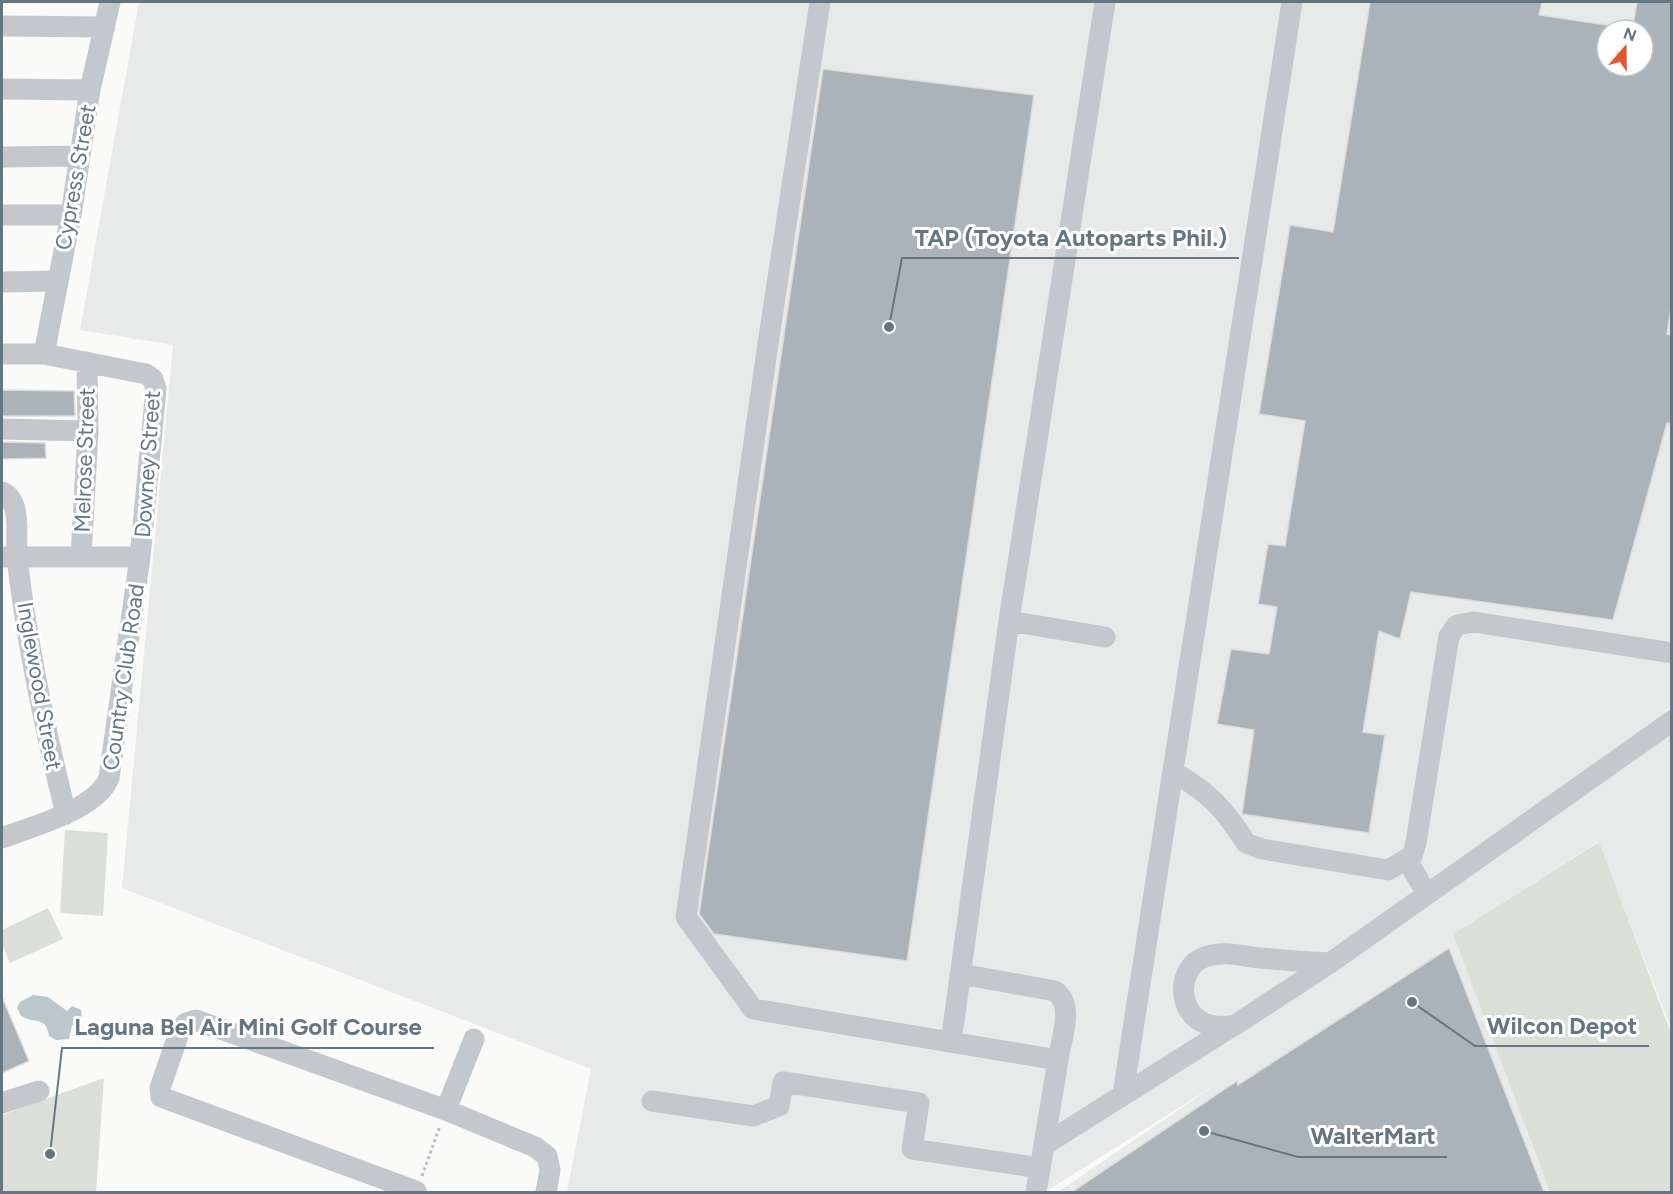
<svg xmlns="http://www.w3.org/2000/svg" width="1673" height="1194" viewBox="0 0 1673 1194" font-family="Figtree,sans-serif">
	<rect width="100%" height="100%" fill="#fafaf8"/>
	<path fill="#e8e9e9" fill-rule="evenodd" d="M 139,2 L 1671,2 L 1671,1028 L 1598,842 L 1453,934 L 1550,1192 L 1058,1192 L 1215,1085 L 1045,1192 L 567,1192 L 591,1069 L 122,888 L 173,345 L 80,330 ZM 1607,30 L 1643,30 L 1643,66 L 1607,66 Z"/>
	<path fill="#dadfd7" d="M 65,830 L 108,833 L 103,916 L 60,913 Z
		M 1599,842 L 1671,1033 L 1671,1192 L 1550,1192 L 1453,934 Z
		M 48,908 L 63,939 L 10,963 L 2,944 L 2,930 Z
		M 104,1078 L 96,1192 L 2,1192 L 2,1115 Z"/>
	<path fill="#bbc7cb" d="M 33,995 L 48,997 L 67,1011 L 72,1006 L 81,1010 L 82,1019 L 79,1024 L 72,1025 L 69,1039 L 56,1040 L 49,1036 C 47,1016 34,1024 21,1016 L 17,1008 L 20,1002 Z"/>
	<path fill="#aab3b9" stroke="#dcdcda" stroke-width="1.5" d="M 1370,2 L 1542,2 L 1539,15 L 1607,25 L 1607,66 L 1643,66 L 1643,30 L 1632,30 L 1637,2 L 1671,2 L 1671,307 L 1667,334 L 1671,335 L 1671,424 L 1667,423 L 1613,620 L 1411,592 L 1400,639 L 1379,631 L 1363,732 L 1385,735 L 1369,833 L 1242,814 L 1254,730 L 1217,724 L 1231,649 L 1269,654 L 1277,607 L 1258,604 L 1268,544 L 1285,546 L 1305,421 L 1259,414 L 1290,225 L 1333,232 Z
		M 823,69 L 1034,95 L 907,961 L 714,934 L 699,914 Z
		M 2,390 L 74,391 L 75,416 L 2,416 Z
		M 2,442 L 45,443 L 46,458 L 2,459 Z
		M 1449,948 L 1544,1192 L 1072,1192 L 1237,1081 L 1238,1085 Z
		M 2,997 L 29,1061 L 2,1073 Z"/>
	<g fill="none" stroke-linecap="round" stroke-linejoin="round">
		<path stroke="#bbbfc2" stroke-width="3" stroke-dasharray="3 3" stroke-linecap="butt" d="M 422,1176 L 440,1126"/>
		<path stroke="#c3c8cc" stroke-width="21" d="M 820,2 L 769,337 L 686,917 L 753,1009 L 1058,1060 L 1044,1145
			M 2,26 L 105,27
			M 2,89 L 90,90
			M 2,157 L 79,156
			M 2,215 L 71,215
			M 2,282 L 57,281
			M 2,354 L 44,354 L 146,374 L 153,379 L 156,389 L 140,557 L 109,778 C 96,810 33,826 2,838
			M 44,354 L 71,215 L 90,90 L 110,2
			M 2,429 L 88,431
			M 2,492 C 23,501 15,538 17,558 C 27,644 45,730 66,814
			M 2,557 L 140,557
			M 81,557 L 88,431 L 87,362
			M 1009,621 L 1105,637
			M 1174,772 C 1210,794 1224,808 1246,843 L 1262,849 L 1388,870 L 1412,856 L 1416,843 L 1449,636 L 1457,625 L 1474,622 L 1672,653
			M 1407,860 L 1427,894
			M 1330,963 C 1306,962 1283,960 1260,958 C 1241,956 1224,950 1205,957 C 1171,968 1175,1037 1235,1025 L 1330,963 L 1672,721
			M 961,974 L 1055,991 C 1075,1005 1061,1039 1058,1060
			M 951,1042 L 1009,621 L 1105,2
			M 1123,1094 L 1292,2
			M 652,1101 L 753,1116 L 779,1106 L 783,1082 L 919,1103 L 912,1149 L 1040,1168
			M 2,1103 L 39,1091
			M 446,1110 L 474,1039
			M 416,1191 L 161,1097 L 160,1088 L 180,1030 L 186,1023 L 196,1020 L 446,1110 L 535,1147 L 547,1156 L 550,1170 L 546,1192
			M 1036,1192 L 1044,1145 L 1231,1027"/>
	</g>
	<g text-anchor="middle" stroke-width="6" stroke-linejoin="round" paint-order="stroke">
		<g font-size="22" fill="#657683" stroke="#fff">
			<text transform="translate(75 177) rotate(-80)" y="8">Cypress Street</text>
			<text transform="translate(84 460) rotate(-88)" y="8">Melrose Street</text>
			<text transform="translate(147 464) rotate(-86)" y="8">Downey Street</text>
			<text transform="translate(123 677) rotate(-82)" y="8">Country Club Road</text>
			<text transform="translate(40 686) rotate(80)" y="8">Inglewood Street</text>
		</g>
	</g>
	<path fill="none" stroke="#657683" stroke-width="2" d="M889 327L902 258H1239M1412 1002L1475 1046H1649M50 1154L62 1048H434M1204 1131L1298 1157H1447"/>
	<g fill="#657683" stroke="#fff" stroke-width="2">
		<circle cx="889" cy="327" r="6"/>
		<circle cx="1412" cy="1002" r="6"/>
		<circle cx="50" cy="1154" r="6"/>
		<circle cx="1204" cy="1131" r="6"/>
	</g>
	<g font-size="24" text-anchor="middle" font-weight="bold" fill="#657683" stroke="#fff" stroke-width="6" stroke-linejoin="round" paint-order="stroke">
		<text x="1071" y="246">TAP (Toyota Autoparts Phil.)</text>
		<text x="1562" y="1034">Wilcon Depot</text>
		<text x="248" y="1035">Laguna Bel Air Mini Golf Course</text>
		<text x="1373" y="1144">WalterMart</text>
	</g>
	<rect width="1673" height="1194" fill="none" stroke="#657683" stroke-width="6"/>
	<g transform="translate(1625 48) rotate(20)"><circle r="28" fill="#ffffff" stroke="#c1c8cd" stroke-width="1.5"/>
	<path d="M0-4.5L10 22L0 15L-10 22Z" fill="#e4572e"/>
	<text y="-9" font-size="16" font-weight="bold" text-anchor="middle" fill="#657683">N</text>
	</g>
</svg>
